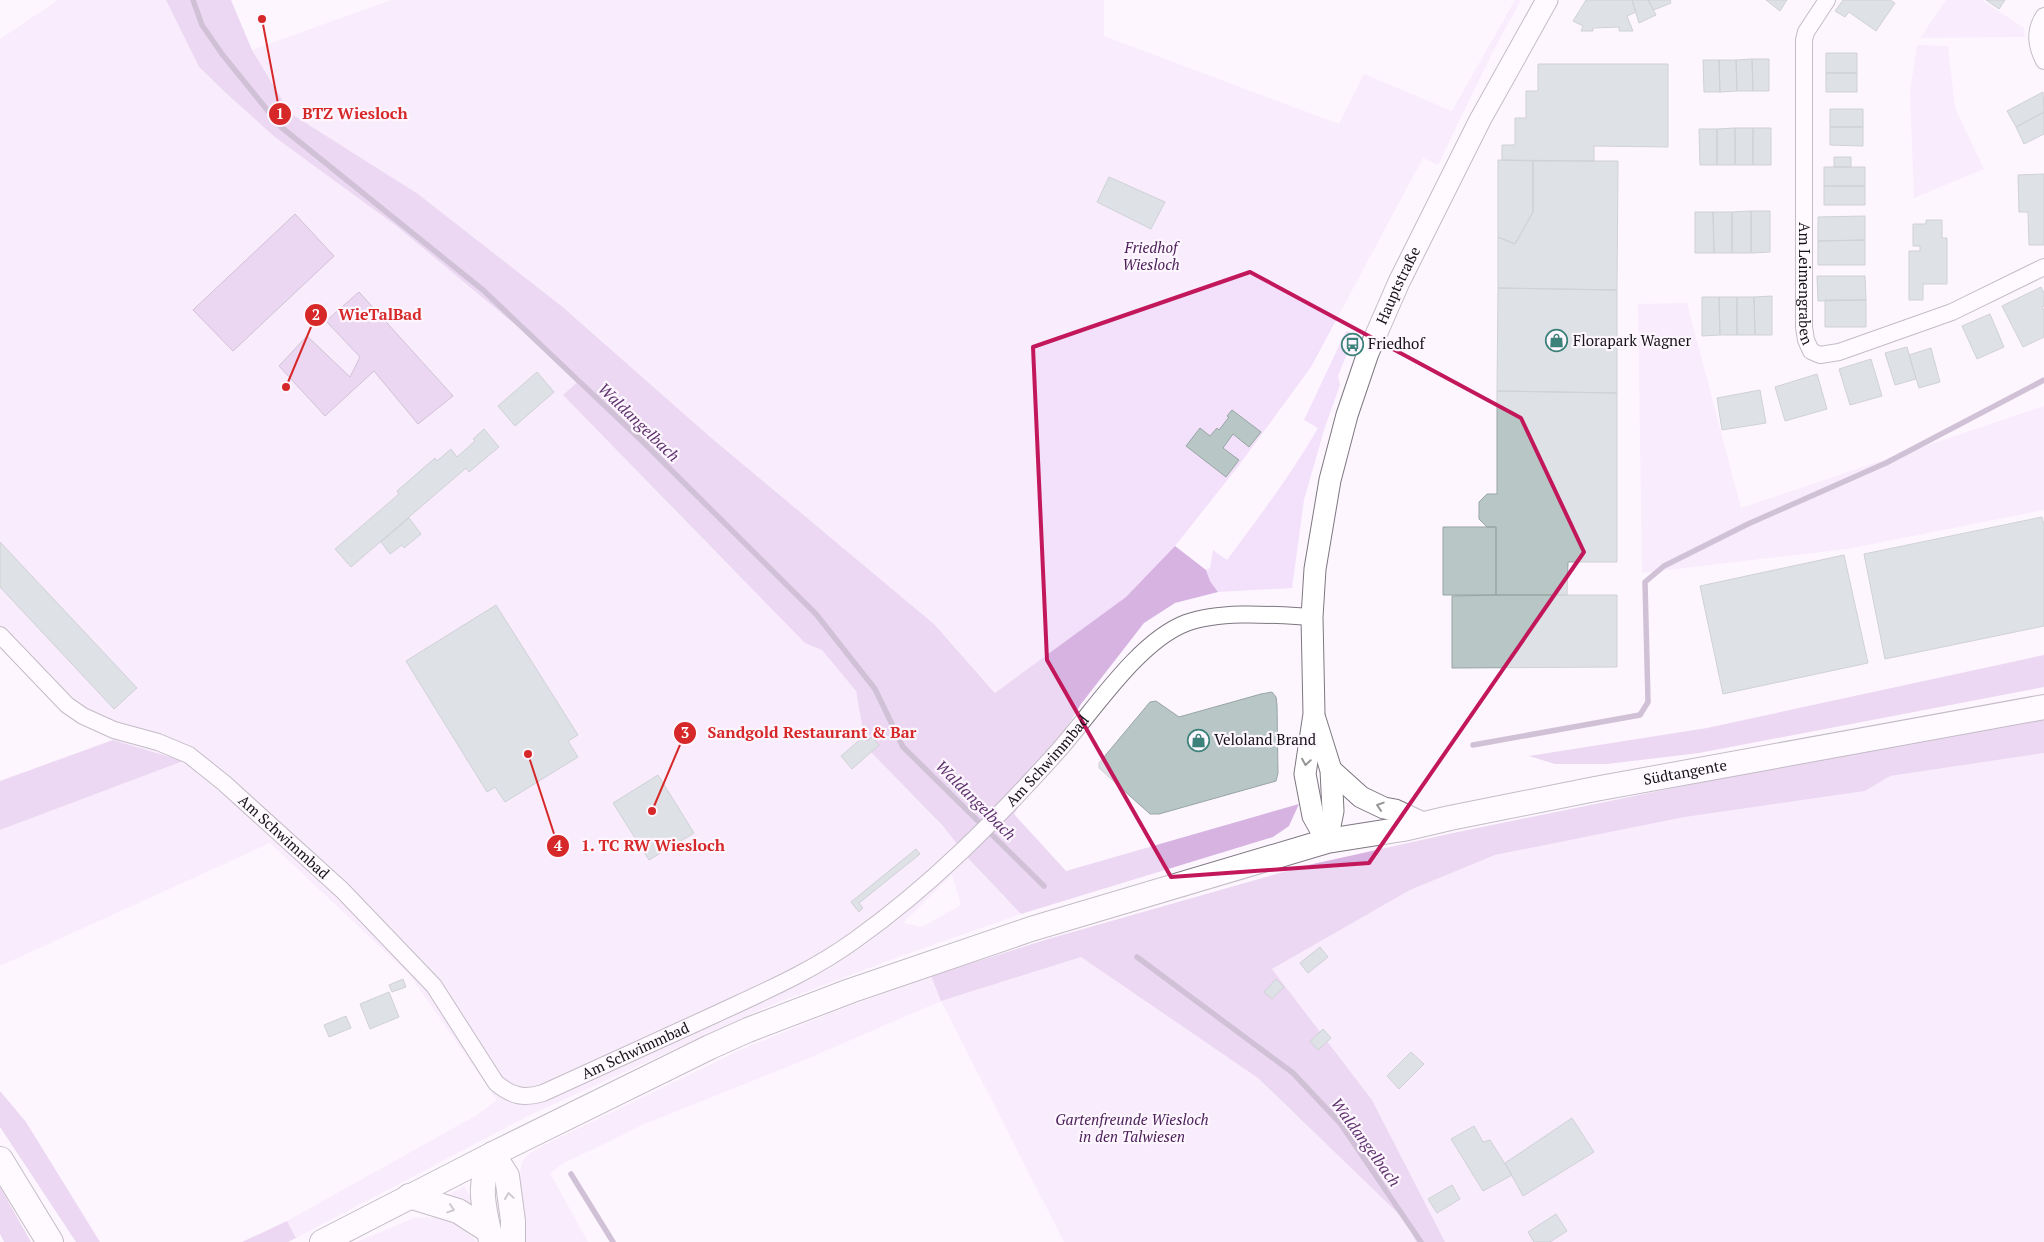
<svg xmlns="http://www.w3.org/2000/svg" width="2044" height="1242" viewBox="0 0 2044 1242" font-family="'PT Serif',serif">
	<rect width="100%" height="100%" fill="#fdf6ff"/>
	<path fill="#f3e0fa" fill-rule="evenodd" d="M 58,0 L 166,0 L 199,67 L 227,94 L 276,138 L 395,225 L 581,379 L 563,395 L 805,642 L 822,650 L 856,691 L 866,747 L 943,826 L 968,858 L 1021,914 L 893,959 L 776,1003 L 530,1115 L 296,1238 L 287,1221 L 477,1115 L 497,1100 L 409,974 L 270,843 L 0,966 L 0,830 L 182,761 L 113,740 L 65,712 L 0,644 L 0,39 ZM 952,874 L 961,905 L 922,927 L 903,923 Z
		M 391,0 L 1104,0 L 1104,36 L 1339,124 L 1364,74 L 1452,111 L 1515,0 L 1521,0 L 1493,51 L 1438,165 L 1423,158 L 1311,367 L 1240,464 L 1175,546 L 1126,597 L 996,693 L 934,624 L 709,436 L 567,310 L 418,194 L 290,113 L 252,50 Z
		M 1946,0 L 1982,0 L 2024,28 L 2025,37 L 1920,38 Z
		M 1917,45 L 1948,46 L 1955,108 L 1984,169 L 1914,198 L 1910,92 Z
		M 1687,303 L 1741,508 L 2044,406 L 2044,510 L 1847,549 L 1642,573 L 1638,304 Z
		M 1346,331 L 1355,334 L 1338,376 L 1340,385 L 1324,430 L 1304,500 L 1292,588 L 1218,592 L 1210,581 L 1206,570 L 1210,568 L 1213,550 L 1227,560 C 1259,517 1291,475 1318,428 L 1304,420 Z
		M 2044,753 L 2044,1242 L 1445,1242 L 1372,1100 L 1272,969 L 1410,890 L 1495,855 L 1685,817 L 1865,791 L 1890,776 Z
		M 1081,957 L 1258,1078 L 1407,1222 L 1416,1242 L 1064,1242 L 941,1001 L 802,1061 L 647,1123 L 564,1163 L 550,1173 L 588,1242 L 525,1242 C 527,1221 515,1177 523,1161 C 528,1152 540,1148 548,1143 L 740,1050 L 833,1012 L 931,976 L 941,1001 Z
		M 465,1186 L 473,1205 L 472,1207 L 447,1195 Z
		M 428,1217 C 447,1218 465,1225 476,1242 L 357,1242 L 414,1218 Z"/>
	<path fill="#d7b3e2" d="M 166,0 L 231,0 L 252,50 L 290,113 L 418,194 L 564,308 L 709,436 L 934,624 L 995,693 L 1126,597 L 1175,546 L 1206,570 L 1210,581 L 1218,592 L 1175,603 L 1144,623 L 1081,704 L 1014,814 L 1066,871 L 1299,804 L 1289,826 L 1273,837 L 1021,914 L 968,858 L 943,826 L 866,747 L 856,691 L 822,650 L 805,643 L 563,395 L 581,379 L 395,225 L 276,138 L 227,94 L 199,67 Z
		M 2044,655 L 2044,687 L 1699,753 L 1607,764 L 1555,764 L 1529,756 L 1707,728 Z
		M 2044,719 L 2044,753 L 1890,776 L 1865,791 L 1685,817 L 1495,855 L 1410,890 L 1272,969 L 1372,1100 L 1445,1242 L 1416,1242 L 1407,1222 L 1258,1078 L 1081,957 L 941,1001 L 931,976 L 1048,939 L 1304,866 L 1453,833 L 1732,776 Z
		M 113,740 L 183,761 L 0,830 L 0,781 Z
		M 0,1091 L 26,1122 L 100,1242 L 76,1242 L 0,1127 Z
		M 0,1187 L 31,1242 L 4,1242 L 0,1234 Z
		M 287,1221 L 296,1238 L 288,1242 L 242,1242 Z"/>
	<path fill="#d5b1e1" stroke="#9b82a4" d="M 295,214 L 334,256 L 233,351 L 193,310 Z
		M 359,292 L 453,396 L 418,424 L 374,371 L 325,416 L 279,366 L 307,336 L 350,377 L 360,357 L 326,321 Z"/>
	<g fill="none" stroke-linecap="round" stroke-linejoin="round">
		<path stroke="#9b82a4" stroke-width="5.5" d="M 193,0 L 202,25 L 222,54 L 281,127 L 483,290 L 643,442 L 816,614 L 875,689 L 903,747 L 1044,886
			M 1473,745 L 1640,715 L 1648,702 L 1645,582 L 1664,566 L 1748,524 L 1886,463 L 2044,380
			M 1137,957 L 1293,1073 L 1340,1123 L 1421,1242
			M 571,1174 L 613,1242"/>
	</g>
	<path fill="#b8c7c5" stroke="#97a5a3" d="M 1586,0 L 1632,0 L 1636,12 L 1627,16 L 1633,31 L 1619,31 L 1619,27 L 1593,28 L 1593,31 L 1581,31 L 1583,26 L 1573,21 Z
		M 1632,0 L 1648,0 L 1656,15 L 1639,23 Z
		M 1648,0 L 1670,0 L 1671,3 L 1654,10 Z
		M 1766,0 L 1787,0 L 1780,11 Z
		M 1843,0 L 1890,0 L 1895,3 L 1876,31 L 1849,12 L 1845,17 L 1835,11 Z
		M 1986,0 L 2005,0 L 1999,9 Z
		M 1826,53 L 1857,53 L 1857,73 L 1826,73 Z
		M 1752,59 L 1769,59 L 1769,91 L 1753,91 Z
		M 1752,59 L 1753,91 L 1737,91 L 1736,60 Z
		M 1703,60 L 1719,60 L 1720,92 L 1704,92 Z
		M 1719,60 L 1736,60 L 1737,91 L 1720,92 Z
		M 1538,64 L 1668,64 L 1668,147 L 1594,146 L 1594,161 L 1502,160 L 1502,145 L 1515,145 L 1515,118 L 1526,118 L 1526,91 L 1538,91 Z
		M 1826,73 L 1857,73 L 1857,92 L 1826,92 Z
		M 2043,92 L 2044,112 L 2016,127 L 2007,111 Z
		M 1830,109 L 1863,109 L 1863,127 L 1830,127 Z
		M 2044,112 L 2044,134 L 2024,144 L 2016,127 Z
		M 1830,127 L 1863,127 L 1863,146 L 1830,145 Z
		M 1735,128 L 1753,128 L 1753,165 L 1735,165 Z
		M 1735,128 L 1735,165 L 1717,165 L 1717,129 Z
		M 1753,128 L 1771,128 L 1771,165 L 1753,165 Z
		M 1699,129 L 1717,129 L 1717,165 L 1700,165 Z
		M 1834,157 L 1851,157 L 1851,167 L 1834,167 Z
		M 1498,160 L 1533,161 L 1533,212 L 1515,244 L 1498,237 Z
		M 1533,161 L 1618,161 L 1617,290 L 1498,288 L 1498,237 L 1515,244 L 1533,212 Z
		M 1824,167 L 1865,167 L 1865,186 L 1824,186 Z
		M 2044,174 L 2044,245 L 2029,245 L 2028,212 L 2019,212 L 2018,175 Z
		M 1109,177 L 1165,202 L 1151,229 L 1097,202 Z
		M 1824,186 L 1865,186 L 1865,205 L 1824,205 Z
		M 1751,211 L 1770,211 L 1770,252 L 1751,253 Z
		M 1751,211 L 1751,253 L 1732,253 L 1732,212 Z
		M 1695,212 L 1713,212 L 1714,253 L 1695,253 Z
		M 1713,212 L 1732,212 L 1732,253 L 1714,253 Z
		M 1865,216 L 1865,240 L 1818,241 L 1818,217 Z
		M 1926,220 L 1942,220 L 1942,238 L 1947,238 L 1947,284 L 1923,284 L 1923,300 L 1909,300 L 1909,251 L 1920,251 L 1920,246 L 1913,246 L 1913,224 L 1926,224 Z
		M 1865,240 L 1865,265 L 1818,265 L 1818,241 Z
		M 1817,276 L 1865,276 L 1866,300 L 1818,301 Z
		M 2041,287 L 2044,293 L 2044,306 L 2042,307 L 2044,310 L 2044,337 L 2023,347 L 2002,306 Z
		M 1498,288 L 1617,290 L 1617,393 L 1497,391 Z
		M 1772,296 L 1772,335 L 1755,335 L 1754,297 Z
		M 1702,297 L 1719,297 L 1720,335 L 1702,336 Z
		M 1719,297 L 1737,297 L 1737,335 L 1720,335 Z
		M 1737,297 L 1754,297 L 1755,335 L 1737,335 Z
		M 1825,300 L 1866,300 L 1866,327 L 1825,327 Z
		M 1990,314 L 2004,347 L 1977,359 L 1962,326 Z
		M 1907,347 L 1916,379 L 1895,385 L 1885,353 Z
		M 1931,348 L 1940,382 L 1919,388 L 1909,355 Z
		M 1871,359 L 1882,396 L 1850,405 L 1839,369 Z
		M 537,372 L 554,392 L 515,426 L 498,406 Z
		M 1817,374 L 1827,409 L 1785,421 L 1775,387 Z
		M 1760,390 L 1766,423 L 1722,430 L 1717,398 Z
		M 1497,391 L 1617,393 L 1617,562 L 1568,562 L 1567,595 L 1496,595 L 1496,527 L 1487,527 L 1479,519 L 1479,502 L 1487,494 L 1497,494 Z
		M 1232,410 L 1261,432 L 1249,447 L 1233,434 L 1223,448 L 1239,460 L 1226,477 L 1186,446 L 1200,428 L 1210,436 L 1217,428 L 1219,430 L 1229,417 L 1227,416 Z
		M 484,429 L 499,447 L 469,472 L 466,468 L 351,567 L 335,549 L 399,494 L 397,491 L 435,458 L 437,461 L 451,449 L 457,457 L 475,441 L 473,439 Z
		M 2042,517 L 2044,525 L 2044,626 L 1885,659 L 1864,554 Z
		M 409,518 L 421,534 L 404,548 L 402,545 L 390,554 L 381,542 Z
		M 1443,527 L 1496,527 L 1496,595 L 1443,595 Z
		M 0,542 L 137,688 L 114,709 L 0,587 Z
		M 1844,555 L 1868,663 L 1723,694 L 1700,586 Z
		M 1496,595 L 1617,595 L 1617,667 L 1452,668 L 1452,596 Z
		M 496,605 L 578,735 L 568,741 L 578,757 L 505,802 L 495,787 L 487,792 L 406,661 Z
		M 1272,692 L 1276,697 L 1277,705 L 1278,773 L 1276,781 L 1159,814 L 1150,814 L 1099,768 L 1099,763 L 1150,702 L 1156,701 L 1179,717 L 1261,694 Z
		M 863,737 L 867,741 L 872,737 L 879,745 L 852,769 L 841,756 Z
		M 658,775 L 694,833 L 649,860 L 613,803 Z
		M 916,849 L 920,854 L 859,903 L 863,908 L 859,912 L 851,902 Z
		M 1320,947 L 1328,957 L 1308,973 L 1300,963 Z
		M 403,979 L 406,987 L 392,992 L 389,985 Z
		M 1276,979 L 1284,987 L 1272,999 L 1264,992 Z
		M 389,992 L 399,1017 L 370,1029 L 360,1004 Z
		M 346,1016 L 351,1028 L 329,1037 L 324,1025 Z
		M 1323,1029 L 1331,1038 L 1318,1050 L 1310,1041 Z
		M 1411,1052 L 1424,1064 L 1399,1089 L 1387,1076 Z
		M 1572,1118 L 1594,1152 L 1523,1196 L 1505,1163 Z
		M 1474,1126 L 1483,1142 L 1490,1140 L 1512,1175 L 1483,1191 L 1451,1139 Z
		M 1452,1185 L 1460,1199 L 1437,1213 L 1428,1199 Z
		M 1556,1214 L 1567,1231 L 1550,1242 L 1534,1242 L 1528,1232 Z"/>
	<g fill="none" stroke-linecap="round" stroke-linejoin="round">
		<defs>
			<g id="minor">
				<path id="s1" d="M 1827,0 L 1806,32 L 1804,40 L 1804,327 L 1806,340 L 1811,351 L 1820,355 L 1839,352 L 1952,312 L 2044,267"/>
				<path d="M 2044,16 C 2034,31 2036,45 2044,61"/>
				<path id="s2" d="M 0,635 L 67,705 L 83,716 L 114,730 L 158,742 L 189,755 L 224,783 L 342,890 L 434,986 L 496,1083 C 512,1096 523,1099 543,1093 C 600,1067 657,1041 714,1015 C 763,992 811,972 855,940 C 931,886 996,820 1058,751 C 1093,712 1137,642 1186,623 C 1221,610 1275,615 1312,617"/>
			</g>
			<g id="tertiary">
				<path d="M 1315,719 L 1331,770 L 1333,811 L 1327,841"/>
				<path d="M 1331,770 L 1361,797 L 1384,808 L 1395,810 L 1425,824"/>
				<path id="s3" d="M 1327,841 L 1313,816 L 1305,774 L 1314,714 L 1312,617 L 1315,569 L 1330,480 L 1347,415 L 1368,353 L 1399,282 L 1480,120 L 1547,0"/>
			</g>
			<g id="secondary">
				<path d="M 493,1154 L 507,1176 L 513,1221 L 513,1242"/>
				<path d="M 409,1196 L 458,1211 L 489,1231"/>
				<path id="s4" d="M 322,1242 L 493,1154 L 710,1047 L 748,1030 L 850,991 L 1031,929 L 1327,841 L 1403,829 L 1450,818 L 1595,789 L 2044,707"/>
				<path d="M 491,1242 C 485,1207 475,1189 493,1154"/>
			</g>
			<path id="primary" d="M 0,1160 L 50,1242"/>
		</defs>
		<use href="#minor" stroke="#7e7780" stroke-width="18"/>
		<use href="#tertiary" stroke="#7e7780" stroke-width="23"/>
		<use href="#secondary" stroke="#7e7780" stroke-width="26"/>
		<use href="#primary" stroke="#7e7780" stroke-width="28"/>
		<use href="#minor" stroke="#fff" stroke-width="16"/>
		<use href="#tertiary" stroke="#fff" stroke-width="21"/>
		<use href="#secondary" stroke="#fff" stroke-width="24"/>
		<use href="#primary" stroke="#fff" stroke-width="26"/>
	</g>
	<defs><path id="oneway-chevron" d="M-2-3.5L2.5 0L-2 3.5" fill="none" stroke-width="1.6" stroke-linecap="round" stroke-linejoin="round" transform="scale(1.25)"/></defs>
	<g stroke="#969596">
		<use href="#oneway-chevron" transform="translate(1306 762) rotate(99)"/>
		<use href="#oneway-chevron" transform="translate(1380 806) rotate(-162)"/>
		<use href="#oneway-chevron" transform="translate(509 1196) rotate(-98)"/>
		<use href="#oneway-chevron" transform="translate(451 1209) rotate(18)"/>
	</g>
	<path d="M0 0H2044V1242H0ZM 1250,272 L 1521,418 L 1584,552 L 1369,863 L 1171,877 L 1047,660 L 1033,347 Z" fill="#fdf6ff" fill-opacity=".55" fill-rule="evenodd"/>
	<path fill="none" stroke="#c2185b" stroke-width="4" stroke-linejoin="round" d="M 1250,272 L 1521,418 L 1584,552 L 1369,863 L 1171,877 L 1047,660 L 1033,347 Z"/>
	<defs>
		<symbol id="shop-ring" viewBox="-11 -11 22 22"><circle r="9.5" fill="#fdf6ff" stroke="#3c827a" stroke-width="1.5"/><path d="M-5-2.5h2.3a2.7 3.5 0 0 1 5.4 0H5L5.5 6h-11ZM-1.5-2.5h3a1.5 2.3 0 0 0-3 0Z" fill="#3c827a"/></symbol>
		<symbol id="bus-ring" viewBox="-11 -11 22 22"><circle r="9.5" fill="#fdf6ff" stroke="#3c827a" stroke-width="1.5"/><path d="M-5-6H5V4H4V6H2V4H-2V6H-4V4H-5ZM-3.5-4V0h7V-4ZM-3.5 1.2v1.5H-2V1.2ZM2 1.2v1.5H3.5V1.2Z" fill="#3c827a"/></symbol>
	</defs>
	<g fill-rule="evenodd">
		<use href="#shop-ring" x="1544" y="328" width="25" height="25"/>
		<use href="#bus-ring" x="1340" y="332" width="25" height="25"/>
		<use href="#shop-ring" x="1186" y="728" width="25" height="25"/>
	</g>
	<g text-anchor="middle" stroke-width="4.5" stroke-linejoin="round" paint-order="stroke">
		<g font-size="15" font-style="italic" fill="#4d205a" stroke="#fdf6ff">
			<text x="1151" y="253">Friedhof<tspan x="1151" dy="17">Wiesloch</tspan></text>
			<text x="1132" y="1125">Gartenfreunde Wiesloch<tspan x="1132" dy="17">in den Talwiesen</tspan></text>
		</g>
		<g font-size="15" fill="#151316" stroke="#fdf6ff">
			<text dy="5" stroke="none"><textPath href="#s1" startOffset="290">Am Leimengraben</textPath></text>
			<text dy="5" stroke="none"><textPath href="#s3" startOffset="574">Hauptstraße</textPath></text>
			<text dy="5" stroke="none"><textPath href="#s2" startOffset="1344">Am Schwimmbad</textPath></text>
			<text dy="5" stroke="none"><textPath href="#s4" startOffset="1450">Südtangente</textPath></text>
			<text dy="5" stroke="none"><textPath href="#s2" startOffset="355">Am Schwimmbad</textPath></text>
			<text dy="5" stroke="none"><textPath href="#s2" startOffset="834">Am Schwimmbad</textPath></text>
		</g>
		<g font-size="15" fill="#151316" stroke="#fdf6ff" text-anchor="start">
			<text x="1573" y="346">Florapark Wagner</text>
			<text x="1368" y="349">Friedhof</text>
			<text x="1214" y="745">Veloland Brand</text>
		</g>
		<g font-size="16" font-style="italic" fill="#5e316c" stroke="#fdf6ff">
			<text transform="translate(639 422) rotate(44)" y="6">Waldangelbach</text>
			<text transform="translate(976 800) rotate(45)" y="6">Waldangelbach</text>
			<text transform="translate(1366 1142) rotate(54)" y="6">Waldangelbach</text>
		</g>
	</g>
	<path fill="none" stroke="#d62828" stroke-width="2" d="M262 19L280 114M286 387L316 315M652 811L685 733M528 754L558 846"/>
	<g fill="#d62828" stroke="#fdf6ff" stroke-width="2">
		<circle cx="262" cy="19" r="5"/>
		<circle cx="286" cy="387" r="5"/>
		<circle cx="652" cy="811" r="5"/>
		<circle cx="528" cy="754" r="5"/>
		<circle cx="280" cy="114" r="12"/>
		<circle cx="316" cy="315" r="12"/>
		<circle cx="685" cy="733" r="12"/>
		<circle cx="558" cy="846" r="12"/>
	</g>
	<g font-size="15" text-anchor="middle" font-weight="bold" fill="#fff">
		<text x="280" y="119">1</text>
		<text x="316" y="320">2</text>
		<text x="685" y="738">3</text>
		<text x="558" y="851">4</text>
	</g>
	<g font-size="16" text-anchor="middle" font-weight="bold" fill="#d62828" stroke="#fdf6ff" stroke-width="4.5" stroke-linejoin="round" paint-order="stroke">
		<text x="355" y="119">BTZ Wiesloch</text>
		<text x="380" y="320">WieTalBad</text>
		<text x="812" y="738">Sandgold Restaurant &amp; Bar</text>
		<text x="653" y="851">1. TC RW Wiesloch</text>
	</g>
</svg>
